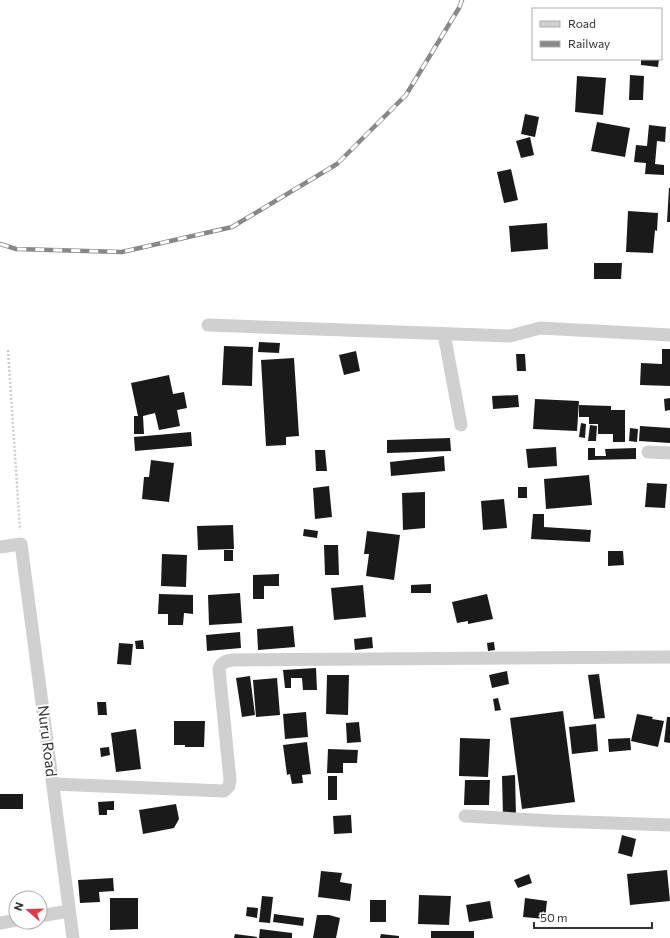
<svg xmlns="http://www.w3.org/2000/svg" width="670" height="938" viewBox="0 0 670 938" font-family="Commissioner,sans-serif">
	<rect width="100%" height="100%" fill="#fff"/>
	<path fill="#1a1a1a" d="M 641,59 L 659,59 L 658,67 L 641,65 Z
		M 630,75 L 644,76 L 643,100 L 629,100 Z
		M 577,76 L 606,78 L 603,115 L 575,112 Z
		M 525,114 L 539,117 L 535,137 L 521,134 Z
		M 597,122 L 630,128 L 625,157 L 591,151 Z
		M 649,125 L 666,127 L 665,142 L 657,141 L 655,164 L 664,165 L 664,175 L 645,174 L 646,163 L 634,162 L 636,145 L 647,146 Z
		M 530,137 L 534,155 L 521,158 L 516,141 Z
		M 511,169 L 518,200 L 504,203 L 497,172 Z
		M 669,188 L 670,188 L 670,222 L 667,222 Z
		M 628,211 L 658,213 L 657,231 L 655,230 L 653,253 L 626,252 Z
		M 547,223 L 548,249 L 511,252 L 509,226 Z
		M 594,263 L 622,263 L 621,279 L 594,279 Z
		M 259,342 L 280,343 L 279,353 L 258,352 Z
		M 224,346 L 253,347 L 252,386 L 222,385 Z
		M 662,349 L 670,349 L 670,386 L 640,385 L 641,363 L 662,364 Z
		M 356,351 L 360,371 L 344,375 L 339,355 Z
		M 516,354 L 525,354 L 526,371 L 517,371 Z
		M 294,358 L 299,436 L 286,437 L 286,445 L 266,446 L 261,360 Z
		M 169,375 L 173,394 L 184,392 L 187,408 L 177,410 L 180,426 L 159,430 L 155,413 L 143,416 L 144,434 L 134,434 L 134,416 L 138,416 L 131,383 Z
		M 518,395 L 519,407 L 493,409 L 492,396 Z
		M 670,398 L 670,410 L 665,411 L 664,399 Z
		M 535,399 L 579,401 L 577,431 L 533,429 Z
		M 579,405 L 611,406 L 611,410 L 625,410 L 625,442 L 613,442 L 613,434 L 598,434 L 598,424 L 589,424 L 589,417 L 579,417 Z
		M 581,423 L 586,424 L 585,438 L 579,437 Z
		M 590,425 L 597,426 L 596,441 L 588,441 Z
		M 640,426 L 670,428 L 670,443 L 639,441 Z
		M 630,428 L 638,429 L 637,442 L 629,441 Z
		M 191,432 L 192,446 L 135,451 L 134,437 Z
		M 450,438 L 451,451 L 387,453 L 387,440 Z
		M 556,447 L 557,466 L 528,468 L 526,449 Z
		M 588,448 L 595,448 L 595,456 L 606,456 L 605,449 L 636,448 L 636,459 L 588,460 Z
		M 315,450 L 325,450 L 327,471 L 316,471 Z
		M 444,456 L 445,471 L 391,476 L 390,462 Z
		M 151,460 L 174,463 L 169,502 L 142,499 L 144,477 L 149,477 Z
		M 589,475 L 592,505 L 546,509 L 544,479 Z
		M 647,483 L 667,484 L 665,508 L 645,507 Z
		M 329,486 L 332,517 L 315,519 L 313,488 Z
		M 518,487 L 527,487 L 527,498 L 518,498 Z
		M 425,492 L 425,528 L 403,530 L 402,493 Z
		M 504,499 L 507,528 L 483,530 L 481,501 Z
		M 533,514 L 544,514 L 544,527 L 591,530 L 590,542 L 531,539 Z
		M 233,525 L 234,549 L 198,550 L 197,526 Z
		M 304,529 L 318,531 L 317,538 L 303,536 Z
		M 367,531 L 400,535 L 394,580 L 366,576 L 369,554 L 364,554 Z
		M 324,545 L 338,545 L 339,575 L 325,575 Z
		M 224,550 L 233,550 L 233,561 L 224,561 Z
		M 608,551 L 623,551 L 624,565 L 608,566 Z
		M 162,554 L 187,555 L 186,587 L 161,586 Z
		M 279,574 L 279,586 L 264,586 L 264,599 L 253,599 L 253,575 Z
		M 431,584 L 431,593 L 411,593 L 411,585 Z
		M 363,585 L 366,617 L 334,620 L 331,588 Z
		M 240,593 L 242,623 L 209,625 L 208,595 Z
		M 159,594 L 193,595 L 193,614 L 184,613 L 183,625 L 168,625 L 168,614 L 158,614 Z
		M 487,594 L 493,619 L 468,624 L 468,621 L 457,623 L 452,602 Z
		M 293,626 L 295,647 L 258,650 L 257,629 Z
		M 240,632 L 241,648 L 207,651 L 206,635 Z
		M 372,637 L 373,648 L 355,650 L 354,639 Z
		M 143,640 L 144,649 L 136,649 L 135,641 Z
		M 494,642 L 495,650 L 488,651 L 487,643 Z
		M 119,643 L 133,644 L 131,665 L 117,664 Z
		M 316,668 L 317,690 L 303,690 L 302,678 L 291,678 L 291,688 L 285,688 L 283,670 Z
		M 507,671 L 509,684 L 492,688 L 489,675 Z
		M 599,674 L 605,718 L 594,719 L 588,675 Z
		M 327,675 L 349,675 L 348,715 L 326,714 Z
		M 250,676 L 255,715 L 242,717 L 236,678 Z
		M 277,678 L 280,715 L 256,717 L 253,680 Z
		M 498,698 L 501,710 L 495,711 L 493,699 Z
		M 97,702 L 106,702 L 107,715 L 98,715 Z
		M 563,711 L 575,802 L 522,809 L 510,718 Z
		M 306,712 L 308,737 L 285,739 L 283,714 Z
		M 637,714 L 653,717 L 652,719 L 664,721 L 658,747 L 631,741 Z
		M 667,717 L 670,717 L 670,743 L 664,742 Z
		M 174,721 L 205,721 L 204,747 L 185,747 L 185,745 L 174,745 Z
		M 359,722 L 361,742 L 347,743 L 346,723 Z
		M 596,724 L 598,751 L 572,754 L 569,727 Z
		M 136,729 L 141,769 L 116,772 L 111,733 Z
		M 460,738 L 490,739 L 488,777 L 459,776 Z
		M 630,738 L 631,750 L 609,752 L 608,739 Z
		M 307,742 L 311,774 L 302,775 L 303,783 L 292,784 L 290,774 L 287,775 L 283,745 Z
		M 109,747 L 110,755 L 101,757 L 100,748 Z
		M 328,749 L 358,750 L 357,763 L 343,763 L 343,773 L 327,773 Z
		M 515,775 L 516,815 L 503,816 L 502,776 Z
		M 328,776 L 337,776 L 337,800 L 328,800 Z
		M 465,780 L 490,780 L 489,805 L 464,805 Z
		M 0,794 L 23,794 L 23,809 L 0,809 Z
		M 114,801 L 114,810 L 107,810 L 107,815 L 99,815 L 98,802 Z
		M 176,804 L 179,819 L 174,828 L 143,834 L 139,810 Z
		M 351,815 L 352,833 L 334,834 L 333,816 Z
		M 622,835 L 636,839 L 632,857 L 618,853 Z
		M 667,870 L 670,901 L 630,905 L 627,874 Z
		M 321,871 L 342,873 L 340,882 L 352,884 L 350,901 L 318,897 Z
		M 529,874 L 532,883 L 518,888 L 514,880 Z
		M 113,878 L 114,891 L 99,892 L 100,902 L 80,903 L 78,880 Z
		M 419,895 L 451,896 L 449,925 L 418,924 Z
		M 262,896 L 273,897 L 270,923 L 259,922 Z
		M 110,898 L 138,898 L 138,929 L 110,930 Z
		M 525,898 L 547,901 L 545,919 L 523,917 Z
		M 370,900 L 386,900 L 386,922 L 370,922 Z
		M 490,901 L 493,918 L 469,922 L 466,905 Z
		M 247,907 L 258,908 L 257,918 L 246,916 Z
		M 274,914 L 304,918 L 303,926 L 273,922 Z
		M 317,915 L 329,915 L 340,918 L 336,938 L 313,938 Z
		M 260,929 L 292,933 L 292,938 L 259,938 Z
		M 431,931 L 474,931 L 474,938 L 431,938 Z
		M 235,934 L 257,937 L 257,938 L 234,938 Z
		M 381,934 L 399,936 L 399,938 L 380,938 Z"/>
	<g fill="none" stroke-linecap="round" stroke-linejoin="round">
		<path stroke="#cdcdcd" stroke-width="2.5" stroke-dasharray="2 2" stroke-linecap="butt" d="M 8,350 L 20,530"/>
		<path stroke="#d0d0d0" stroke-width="13" d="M 208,325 L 510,336 L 540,328 L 670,335
			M 444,334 L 461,425
			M 648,452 L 670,453
			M 0,547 L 21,544 L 73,938
			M 53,784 L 224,791 L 229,786 L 230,780 L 219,669 C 221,662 226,661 233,660 L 670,657
			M 465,816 L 552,821 L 670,825
			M 40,916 L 69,911
			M 0,923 L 16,920"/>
		<defs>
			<path id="rail" d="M 0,244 L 16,249 L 122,252 L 232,227 L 337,164 L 406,95 L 459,8 L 462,0"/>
		</defs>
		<use href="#rail" stroke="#888" stroke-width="4.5"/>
		<use href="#rail" stroke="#fff" stroke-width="3" stroke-dasharray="9" stroke-linecap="butt"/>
	</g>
	<g text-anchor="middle" stroke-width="4" stroke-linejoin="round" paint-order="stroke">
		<g font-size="15" fill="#333" stroke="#fff">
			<text transform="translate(47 741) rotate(83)" y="5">Nuru Road</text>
		</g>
	</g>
	<rect x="532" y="8" width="130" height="52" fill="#ffffff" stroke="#adadad"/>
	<rect x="540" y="21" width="20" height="6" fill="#d0d0d0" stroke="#adadad"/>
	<text x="568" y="28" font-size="12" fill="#333333">Road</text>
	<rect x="540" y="41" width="20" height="6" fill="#888888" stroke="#adadad"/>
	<text x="568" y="48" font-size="12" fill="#333333">Railway</text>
	<g transform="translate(28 910) rotate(290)"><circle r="19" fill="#ffffff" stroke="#adadad"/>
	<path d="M0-3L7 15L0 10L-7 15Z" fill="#e63946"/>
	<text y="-6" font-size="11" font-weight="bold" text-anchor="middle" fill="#333333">N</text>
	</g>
	<path d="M534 922v6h118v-6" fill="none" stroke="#333333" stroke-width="2"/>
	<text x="540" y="922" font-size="12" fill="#333333" stroke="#ffffff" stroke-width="3" paint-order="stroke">50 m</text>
</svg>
